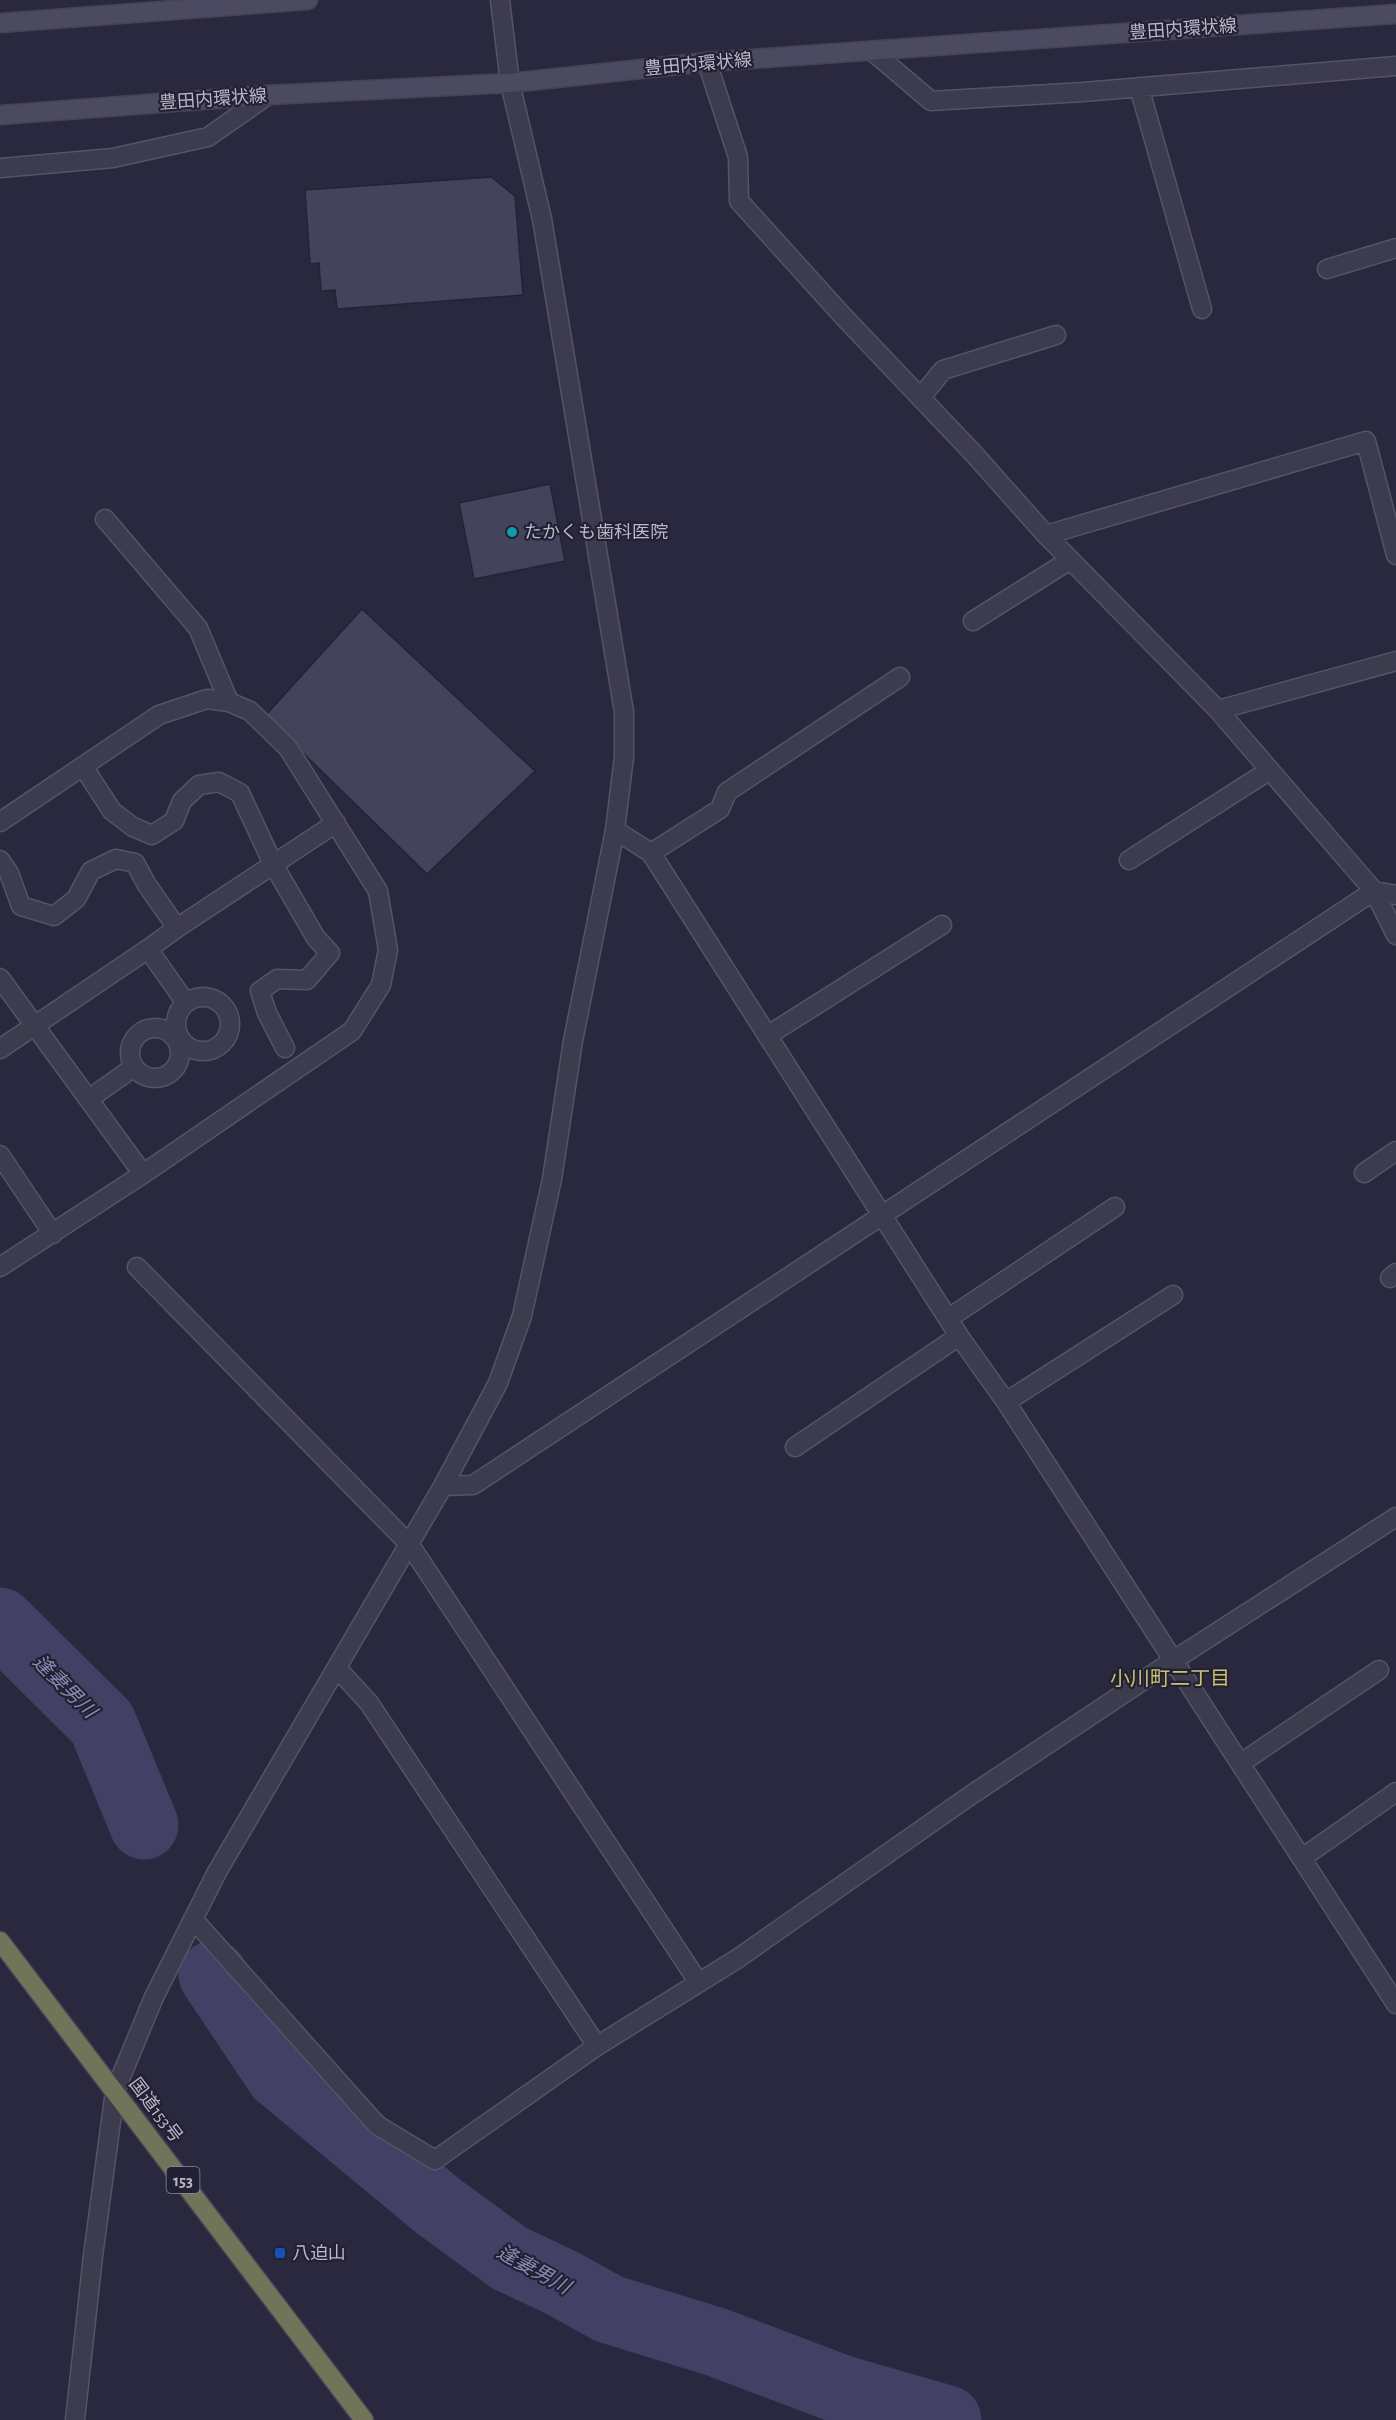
<svg xmlns="http://www.w3.org/2000/svg" width="1396" height="2420" viewBox="0 0 1396 2420" font-family="'Alegreya Sans','Noto Sans JP',sans-serif">
	<rect width="100%" height="100%" fill="#29283e"/>
	<g fill="none" stroke-linecap="round" stroke-linejoin="round">
		<path stroke="#424065" stroke-width="69" d="M 0,1622 L 102,1723 L 144,1825
			M 213,1975 L 280,2075 L 438,2206 L 509,2258 L 562,2283 L 609,2309 L 716,2342 L 843,2390 L 947,2420"/>
	</g>
	<path fill="#44435c" stroke="#242336" stroke-width="1.5" d="M 491,177 L 515,196 L 523,295 L 337,309 L 335,290 L 321,291 L 319,263 L 310,264 L 305,190 Z
		M 550,484 L 565,561 L 474,579 L 459,503 Z
		M 362,609 L 535,771 L 427,874 L 265,716 Z"/>
	<g fill="none" stroke-linecap="round" stroke-linejoin="round">
		<defs>
			<path id="lane" d="M 105,519 L 198,628 L 229,702
				M 84,768 L 112,811 L 133,827 L 152,835 L 174,821 L 182,801 L 199,785 L 219,782 L 240,793 L 273,864 L 316,938 L 330,953 L 307,980 L 277,979 L 260,991 L 267,1013 L 285,1048
				M 0,822 L 159,715 L 207,699 L 229,702 L 250,711 L 288,748 L 378,891 L 388,950 L 381,985 L 352,1031 L 143,1174 L 0,1267
				M 0,860 L 9,873 L 21,906 L 54,916 L 76,899 L 91,871 L 116,859 L 135,863 L 147,885 L 177,928
				M 148,949 L 186,1003
				M 0,978 L 143,1174
				M176 1024a27 27 0 1 1 54 0a27 27 0 1 1-54 0Z
				M130 1053a25 25 0 1 1 50 0a25 25 0 1 1-50 0Z
				M 0,1049 L 148,949 L 177,928 L 336,823
				M 89,1099 L 134,1067
				M 0,1155 L 53,1234"/>
			<path id="street" d="M 872,51 L 931,101 L 1083,92 L 1396,66
				M 707,62 L 738,157 L 739,201 L 842,315 L 974,454 L 1046,535 L 1218,710 L 1374,891 L 1396,935
				M 1139,87 L 1202,309
				M 0,168 L 113,158 L 208,137 L 268,95
				M 1327,269 L 1396,248
				M 921,397 L 943,370 L 1056,335
				M 1046,535 L 1366,441 L 1396,555
				M 973,621 L 1070,560
				M 1218,710 L 1396,661
				M 615,830 L 651,853 L 959,1336 L 1006,1402 L 1396,2004
				M 651,853 L 720,809 L 727,792 L 900,677
				M 1129,860 L 1270,770
				M 767,1036 L 942,925
				M 1364,1173 L 1396,1151
				M 137,1267 L 410,1545 L 699,1983
				M 1390,1278 L 1396,1273
				M 949,1318 L 1115,1207
				M 1006,1402 L 1173,1295
				M 795,1447 L 959,1336
				M 443,1486 L 473,1485 L 1374,891 L 1396,895
				M 337,1668 L 369,1703 L 597,2046 L 737,1959 L 971,1795 L 1174,1660 L 1396,1517
				M 1241,1763 L 1379,1670
				M 1302,1858 L 1396,1792
				M 193,1919 L 377,2125 L 435,2160 L 597,2046
				M 75,2420 L 93,2256 L 115,2091 L 154,1997 L 217,1872 L 443,1486 L 498,1383 L 522,1316 L 552,1179 L 573,1041 L 615,830 L 624,757 L 624,712 L 542,219 L 510,83 L 500,0"/>
			<path id="secondary" d="M 0,23 L 308,0
				M 0,115 L 268,95 L 510,83 L 707,62 L 1396,14"/>
			<path id="highway" d="M 0,1941 L 364,2420"/>
		</defs>
		<use href="#lane" stroke="#555466" stroke-width="21"/>
		<use href="#street" stroke="#555466" stroke-width="21"/>
		<use href="#secondary" stroke="#444255" stroke-width="21"/>
		<use href="#highway" stroke="#454456" stroke-width="21"/>
		<use href="#lane" stroke="#3d3c4e" stroke-width="18"/>
		<use href="#street" stroke="#3d3c4e" stroke-width="18"/>
		<use href="#secondary" stroke="#4c4a61" stroke-width="18"/>
		<use href="#highway" stroke="#72745a" stroke-width="18"/>
	</g>
	<circle fill="#0f9aa8" stroke="#222134" stroke-width="2" cx="512" cy="532" r="6"/>
	<rect fill="#1a4fb4" stroke="#222134" stroke-width="2" x="274" y="2247" width="12" height="12" rx="3"/>
	<g text-anchor="middle" stroke-width="4.5" stroke-linejoin="round" paint-order="stroke">
		<rect fill="#222134" stroke="#8c8b9c" stroke-width="1.5" x="166.5" y="2167" width="33" height="26" rx="4.5"/>
		<g font-size="16" font-weight="bold" fill="#bab8c9">
			<text x="183" y="2186">153</text>
		</g>
		<g font-size="18" fill="#bab8c9" stroke="#222134">
			<text transform="translate(1183 29) rotate(-4)" y="6">豊田内環状線</text>
			<text transform="translate(698 64) rotate(-5)" y="6">豊田内環状線</text>
			<text transform="translate(213 99) rotate(-4)" y="6">豊田内環状線</text>
			<text transform="translate(156 2110) rotate(53)" y="6">国道153号</text>
		</g>
		<g font-size="18" fill="#bab8c9" stroke="#222134" text-anchor="start">
			<text x="524" y="538">たかくも歯科医院</text>
			<text x="292" y="2259">八迫山</text>
		</g>
		<g font-size="20" fill="#cbc271" stroke="#222134">
			<text x="1170" y="1685">小川町二丁目</text>
		</g>
		<g font-size="20" font-style="italic" fill="#8b8ab2" stroke="#222134">
			<text transform="translate(65 1686) rotate(45)" y="7">逢妻男川</text>
			<text transform="translate(534 2269) rotate(29)" y="7">逢妻男川</text>
		</g>
	</g>
</svg>
